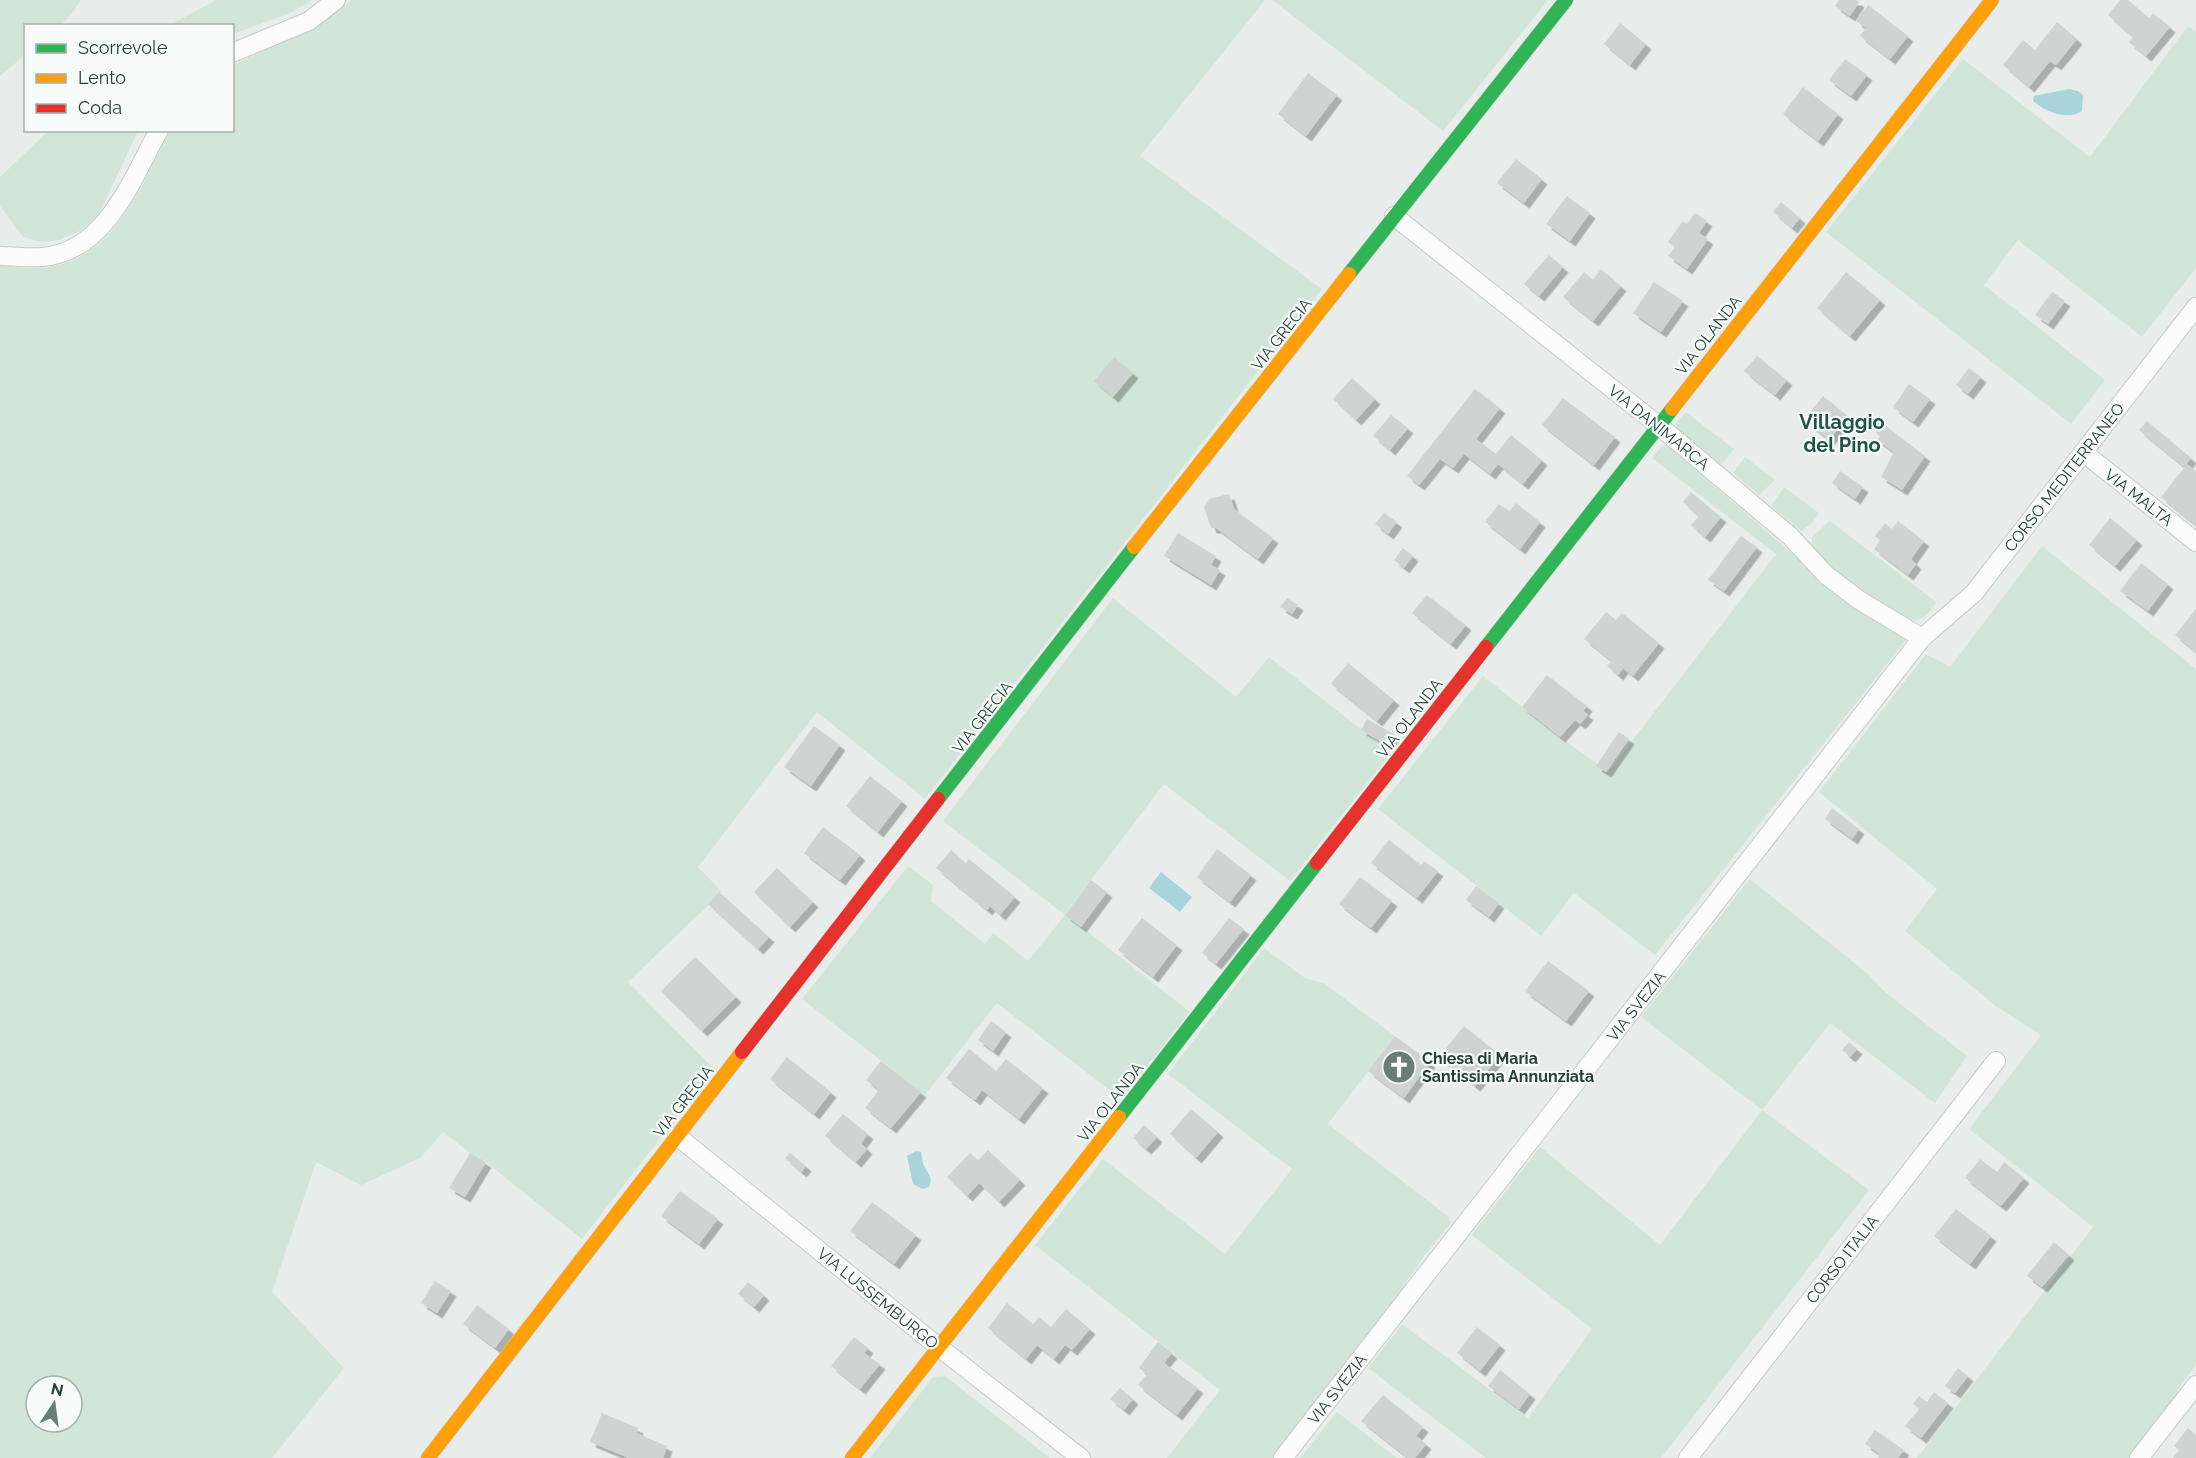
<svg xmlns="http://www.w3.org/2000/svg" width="2196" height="1458" viewBox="0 0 2196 1458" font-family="Raleway,sans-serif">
	<defs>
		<filter id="shadow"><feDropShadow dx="5.5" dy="5.5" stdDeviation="0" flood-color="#0004"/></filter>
	</defs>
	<rect width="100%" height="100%" fill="#e8edeb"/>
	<path fill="#d1e6d8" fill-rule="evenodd" d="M 0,0 L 81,0 C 61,31 60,26 26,26 L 25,55 L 0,76 Z
		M 216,0 L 313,0 L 290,13 L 233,34 L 232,26 L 170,25 Z
		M 351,0 L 1265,0 L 1140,156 L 1322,289 L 925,799 L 817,712 L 698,867 L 722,892 L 628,982 L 714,1069 L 582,1239 L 486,1162 L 470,1153 L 443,1132 L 420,1158 L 361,1185 L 316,1162 L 272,1292 L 344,1368 L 272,1458 L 0,1458 L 0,265 C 12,266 25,268 37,268 C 113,265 140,187 170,131 L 232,130 L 233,65 L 279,43 L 313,30 ZM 36,1386 L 72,1386 L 72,1422 L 36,1422 Z
		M 1272,0 L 1548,0 L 1443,131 Z
		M 2188,26 L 2196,32 L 2196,268 L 2142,337 L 2018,240 L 1984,285 L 2105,380 L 2071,424 L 1826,232 L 1963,59 L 2090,157 Z
		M 48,131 L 138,131 L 98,216 L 80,231 L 59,240 L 42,242 L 23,237 L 0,206 L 0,177 Z
		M 1686,412 L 1734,449 L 1721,465 L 1678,430 L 1676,423 Z
		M 1667,445 L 1831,587 L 1907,639 L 1655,955 L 1574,893 L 1541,936 L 1378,809 L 1483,676 L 1560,737 L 1608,772 L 1776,554 L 1652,458 L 1661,447 Z
		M 1745,457 L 1775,480 L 1759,495 L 1733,473 Z
		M 1784,487 L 1819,513 L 1812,523 L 1801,531 L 1771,506 Z
		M 1830,521 L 1936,602 C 1930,613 1926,617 1915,621 L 1882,606 L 1839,577 L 1812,550 L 1812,537 Z
		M 2042,546 L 2196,669 L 2196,1365 L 2177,1390 L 2178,1398 L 2131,1458 L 1917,1458 L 2093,1227 L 1969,1129 L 2041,1035 L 1997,1007 L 1905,931 L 1937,889 L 1819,792 L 1926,654 L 1950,667 Z
		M 1113,598 L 1236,697 L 1269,657 L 1391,753 L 1290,881 L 1164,784 L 1065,914 L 1190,1012 L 1121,1099 L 997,1003 L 925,1095 L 802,999 L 908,866 L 933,885 L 931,901 L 985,944 L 993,933 L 1028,961 L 1065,915 L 943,821 Z
		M 1750,879 L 1868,974 L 1885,992 L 1967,1056 L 1935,1103 L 1830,1023 L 1762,1110 L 1869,1190 L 1661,1458 L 1486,1458 L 1368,1368 L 1402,1324 L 1528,1418 L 1592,1329 L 1472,1235 L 1540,1147 L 1660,1245 L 1762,1110 L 1641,1017 Z
		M 1264,948 L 1305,978 L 1325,984 L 1395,1036 L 1328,1124 L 1449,1217 L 1450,1224 L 1424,1256 L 1387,1311 L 1273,1458 L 1167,1458 L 1220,1390 L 1035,1245 L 1103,1159 L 1225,1254 L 1292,1169 L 1168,1074 Z
		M 945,1376 L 1050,1458 L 870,1458 L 933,1377 Z
		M 1337,1412 L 1397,1458 L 1300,1458 Z"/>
	<path fill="#a9d4db" d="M 2069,89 L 2078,91 L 2083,95 L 2082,111 C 2067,121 2046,112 2033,101 L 2034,96 Z
		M 1161,872 L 1192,897 L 1180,912 L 1149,888 Z
		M 916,1151 L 921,1152 C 922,1155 922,1159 923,1163 C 926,1173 934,1175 929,1187 L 923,1189 L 913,1184 L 907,1156 Z"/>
	<path fill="#cfd4d2" filter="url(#shadow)" d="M 1839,0 L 1856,0 L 1859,2 L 1850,16 L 1835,6 Z
		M 2120,0 L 2128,0 L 2149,18 L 2153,13 L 2170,27 L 2146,56 L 2129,42 L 2133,37 L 2108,15 Z
		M 1868,5 L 1908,36 L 1890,59 L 1860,36 L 1866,28 L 1856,21 Z
		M 2057,22 L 2077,39 L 2056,65 L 2050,61 L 2029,87 L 2003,65 L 2023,40 L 2035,50 Z
		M 1620,23 L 1646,44 L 1630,65 L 1604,44 Z
		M 1845,59 L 1867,75 L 1851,96 L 1829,80 Z
		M 1308,73 L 1337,95 L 1306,136 L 1278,114 Z
		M 1803,87 L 1838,114 L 1818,141 L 1783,114 Z
		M 1516,159 L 1542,179 L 1524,203 L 1497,183 Z
		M 1567,196 L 1590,213 L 1570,241 L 1546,224 Z
		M 1781,202 L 1800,218 L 1792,228 L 1773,212 Z
		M 1695,213 L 1707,221 L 1699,233 L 1708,239 L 1687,269 L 1668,256 L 1675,247 L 1668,242 L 1683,221 L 1687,224 Z
		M 1549,255 L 1563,267 L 1539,296 L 1524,284 Z
		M 1601,269 L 1621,286 L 1593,321 L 1563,297 L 1584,272 L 1593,280 Z
		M 1846,272 L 1880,300 L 1850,336 L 1817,308 Z
		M 1654,282 L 1683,301 L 1661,332 L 1633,313 Z
		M 2052,292 L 2065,301 L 2048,324 L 2035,315 Z
		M 1757,356 L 1787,380 L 1775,395 L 1744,371 Z
		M 1114,357 L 1133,373 L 1113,397 L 1094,381 Z
		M 1969,368 L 1981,377 L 1968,394 L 1956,385 Z
		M 1352,378 L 1375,399 L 1356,420 L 1333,399 Z
		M 1909,384 L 1930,399 L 1913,422 L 1893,407 Z
		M 1475,389 L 1500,408 L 1476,439 L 1496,454 L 1511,435 L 1542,460 L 1523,484 L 1498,464 L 1490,474 L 1464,454 L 1453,468 L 1440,459 L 1419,485 L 1407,476 Z
		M 1823,396 L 1848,416 L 1829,440 L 1804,420 Z
		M 1563,398 L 1615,437 L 1594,465 L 1542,425 Z
		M 1391,415 L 1408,428 L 1390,450 L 1373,436 Z
		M 1877,419 L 1925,456 L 1902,490 L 1881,477 L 1894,452 L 1877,440 L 1881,435 L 1871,427 Z
		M 2147,421 L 2191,458 L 2184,467 L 2139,430 Z
		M 2187,464 L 2196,471 L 2196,525 L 2161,497 Z
		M 1840,471 L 1863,487 L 1855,499 L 1832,483 Z
		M 1691,492 L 1721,517 L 1705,537 L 1691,525 L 1699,516 L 1683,502 Z
		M 1229,494 L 1234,509 L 1273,538 L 1258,559 L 1216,528 L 1211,528 L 1204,507 L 1209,499 Z
		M 1516,503 L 1540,522 L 1520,549 L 1485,522 L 1499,504 L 1509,511 Z
		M 1384,513 L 1397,522 L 1388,534 L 1375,524 Z
		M 2110,518 L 2137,540 L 2115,566 L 2089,545 Z
		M 1898,521 L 1924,541 L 1911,559 L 1916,564 L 1908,575 L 1874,549 L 1880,540 L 1875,536 L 1885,523 L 1892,529 Z
		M 1178,533 L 1216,556 L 1211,565 L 1220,570 L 1211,585 L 1164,556 Z
		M 1741,536 L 1757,547 L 1724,591 L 1708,580 Z
		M 1403,548 L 1413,556 L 1404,568 L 1394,560 Z
		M 2141,563 L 2168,584 L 2148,611 L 2120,591 Z
		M 1427,595 L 1466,625 L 1451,644 L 1412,613 Z
		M 1287,598 L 1298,605 L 1292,614 L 1280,607 Z
		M 2196,609 L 2196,652 L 2175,635 Z
		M 1606,612 L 1616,620 L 1622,613 L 1659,643 L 1633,676 L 1623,668 L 1618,675 L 1607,666 L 1612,661 L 1584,639 Z
		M 1348,663 L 1394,700 L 1377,721 L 1331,684 Z
		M 1547,675 L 1587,706 L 1583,711 L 1588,715 L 1580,724 L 1575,720 L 1560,737 L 1522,707 Z
		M 1367,719 L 1394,734 L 1388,746 L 1361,730 Z
		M 814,726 L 840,745 L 811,786 L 784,767 Z
		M 1619,732 L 1629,739 L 1606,772 L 1596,766 Z
		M 870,776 L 902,801 L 878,832 L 846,806 Z
		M 1832,808 L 1859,829 L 1852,839 L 1825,819 Z
		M 823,827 L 860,855 L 840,880 L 804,853 Z
		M 1389,840 L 1421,865 L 1424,861 L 1438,871 L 1417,898 L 1371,863 Z
		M 1217,849 L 1251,875 L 1230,902 L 1197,877 Z
		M 951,850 L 966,863 L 969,859 L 1015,897 L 1000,915 L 990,906 L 987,910 L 936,868 Z
		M 777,868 L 813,902 L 790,927 L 754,892 Z
		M 1360,877 L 1392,901 L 1371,928 L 1339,904 Z
		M 1091,880 L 1107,892 L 1081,927 L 1065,915 Z
		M 1476,886 L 1499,903 L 1489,917 L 1466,900 Z
		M 719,892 L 769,937 L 758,949 L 708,904 Z
		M 1142,918 L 1177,945 L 1153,977 L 1118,950 Z
		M 1229,918 L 1244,929 L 1216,964 L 1202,953 Z
		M 695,957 L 736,997 L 702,1031 L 661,991 Z
		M 1548,961 L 1589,991 L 1566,1021 L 1525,991 Z
		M 991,1021 L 1006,1032 L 993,1051 L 978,1040 Z
		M 1464,1026 L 1500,1055 L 1475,1086 L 1439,1057 Z
		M 1395,1036 L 1430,1062 L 1404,1098 L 1368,1071 Z
		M 1849,1042 L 1857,1049 L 1850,1057 L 1842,1050 Z
		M 969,1049 L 996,1071 L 1006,1059 L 1043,1088 L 1019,1119 L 982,1090 L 975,1100 L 946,1078 Z
		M 787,1057 L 831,1092 L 814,1114 L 770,1079 Z
		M 881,1061 L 921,1092 L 891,1128 L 865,1108 L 879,1090 L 866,1080 Z
		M 1191,1109 L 1218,1132 L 1196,1158 L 1170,1134 Z
		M 843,1114 L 868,1134 L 861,1143 L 867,1149 L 856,1162 L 825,1136 Z
		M 1144,1125 L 1157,1137 L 1146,1149 L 1133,1138 Z
		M 988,1150 L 1020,1180 L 999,1202 L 979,1183 L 967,1196 L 947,1177 L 970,1153 L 978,1160 Z
		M 470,1153 L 486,1162 L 465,1197 L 449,1188 Z
		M 790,1153 L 806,1166 L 801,1172 L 785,1158 Z
		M 1980,1159 L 1997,1172 L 2004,1162 L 2024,1178 L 2001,1206 L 1965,1178 Z
		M 680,1191 L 718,1219 L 699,1244 L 661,1216 Z
		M 872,1202 L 916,1235 L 894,1264 L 850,1231 Z
		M 1956,1209 L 1991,1236 L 1970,1264 L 1934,1236 Z
		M 2054,1242 L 2069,1255 L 2042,1287 L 2027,1276 Z
		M 435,1281 L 451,1291 L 437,1313 L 421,1303 Z
		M 748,1282 L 764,1295 L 754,1307 L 738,1294 Z
		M 1007,1303 L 1033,1324 L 1039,1317 L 1051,1327 L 1066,1309 L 1090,1329 L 1072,1350 L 1065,1345 L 1054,1359 L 1037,1345 L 1026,1359 L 988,1328 Z
		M 477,1305 L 509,1329 L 495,1348 L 463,1324 Z
		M 1477,1327 L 1500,1345 L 1480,1371 L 1457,1353 Z
		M 854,1337 L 868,1348 L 864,1353 L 880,1364 L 860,1389 L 831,1366 Z
		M 1158,1342 L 1172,1353 L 1164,1363 L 1198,1388 L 1177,1415 L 1138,1385 L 1147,1374 L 1139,1368 Z
		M 1958,1368 L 1968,1376 L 1955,1393 L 1945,1386 Z
		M 1500,1370 L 1530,1394 L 1519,1409 L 1488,1386 Z
		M 1120,1388 L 1133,1399 L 1124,1410 L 1110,1399 Z
		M 1934,1392 L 1948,1403 L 1921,1438 L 1905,1426 L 1919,1409 L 1913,1404 L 1919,1396 L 1927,1402 Z
		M 1383,1395 L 1423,1427 L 1416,1436 L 1426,1444 L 1415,1458 L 1408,1458 L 1361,1421 Z
		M 602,1413 L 638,1428 L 636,1433 L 667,1446 L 663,1458 L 629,1458 L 590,1442 Z
		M 2188,1428 L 2196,1435 L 2196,1458 L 2173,1458 L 2179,1450 L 2174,1446 Z
		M 1875,1430 L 1904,1450 L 1898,1458 L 1878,1458 L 1880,1454 L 1865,1444 Z"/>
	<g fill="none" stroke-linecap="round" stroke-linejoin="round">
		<defs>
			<path id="street" d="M 232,53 L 309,21 L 336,0
				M 1394,216 L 1658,425 L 1790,536 L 1826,575 L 1859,600 L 1922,638
				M 0,256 C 14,256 28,258 42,257 C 106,252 132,179 159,130
				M 2083,452 L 2196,542
				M 677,1136 L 940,1348 L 1081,1458
				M 1283,1458 L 1922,638 L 1974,593 L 2196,307
				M 1688,1458 L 1996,1061
				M 2139,1458 L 2196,1385"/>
			<path id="fast" d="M 1349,274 L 1566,0
				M 1486,647 L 1672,409
				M 938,799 L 1134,547
				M 1119,1117 L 1317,863"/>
			<path id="slow" d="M 1672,409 L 1992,0
				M 1134,547 L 1349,274
				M 428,1458 L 742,1052
				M 852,1458 L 1119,1117"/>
			<path id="jam" d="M 1317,863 L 1486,647
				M 742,1052 L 938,799"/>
		</defs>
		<use href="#street" stroke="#c5cac8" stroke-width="20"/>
		<use href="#fast" stroke="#c3cbc8" stroke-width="15"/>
		<use href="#slow" stroke="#c3cbc8" stroke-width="15"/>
		<use href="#jam" stroke="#c3cbc8" stroke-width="15"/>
		<use href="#street" stroke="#fcfcfc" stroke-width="18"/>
		<use href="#fast" stroke="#30b455" stroke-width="14"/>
		<use href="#slow" stroke="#ff9f0a" stroke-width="14"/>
		<use href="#jam" stroke="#e5322d" stroke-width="14"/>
	</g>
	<defs>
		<symbol id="church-disc" viewBox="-11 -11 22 22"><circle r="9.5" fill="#697e78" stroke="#f7fbf9"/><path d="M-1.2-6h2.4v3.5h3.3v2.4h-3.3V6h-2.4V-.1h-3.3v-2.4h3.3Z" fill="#fff"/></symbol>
	</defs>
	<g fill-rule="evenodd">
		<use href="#church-disc" x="1380" y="1048" width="38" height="38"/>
	</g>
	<g text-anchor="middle" stroke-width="4.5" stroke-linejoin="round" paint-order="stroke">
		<g font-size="16" fill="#24423a" stroke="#f7fbf9">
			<text transform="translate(1281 334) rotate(-52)" y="6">VIA GRECIA</text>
			<text transform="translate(1708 335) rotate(-52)" y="6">VIA OLANDA</text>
			<text transform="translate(1659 427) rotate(39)" y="6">VIA DANIMARCA</text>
			<text transform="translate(2064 477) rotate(-52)" y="6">CORSO MEDITERRANEO</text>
			<text transform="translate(2139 497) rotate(38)" y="6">VIA MALTA</text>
			<text transform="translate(982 717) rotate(-52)" y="6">VIA GRECIA</text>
			<text transform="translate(1409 718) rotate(-52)" y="6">VIA OLANDA</text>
			<text transform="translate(1636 1006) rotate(-52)" y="6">VIA SVEZIA</text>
			<text transform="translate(683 1101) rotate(-52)" y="6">VIA GRECIA</text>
			<text transform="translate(1110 1102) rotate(-52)" y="6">VIA OLANDA</text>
			<text transform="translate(1842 1259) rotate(-52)" y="6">CORSO ITALIA</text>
			<text transform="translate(878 1298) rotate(39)" y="6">VIA LUSSEMBURGO</text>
			<text transform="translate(1337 1389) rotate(-52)" y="6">VIA SVEZIA</text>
		</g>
		<g font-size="16" font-weight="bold" fill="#24423a" stroke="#f7fbf9" text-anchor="start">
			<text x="1422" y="1064">Chiesa di Maria<tspan x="1422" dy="18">Santissima Annunziata</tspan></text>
		</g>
		<g font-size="20" font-weight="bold" fill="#1f5548" stroke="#f7fbf9">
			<text x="1842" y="429">Villaggio<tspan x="1842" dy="23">del Pino</tspan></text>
		</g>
	</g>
	<rect x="24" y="24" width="210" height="108" fill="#f7fbf9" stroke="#a3b1ad" stroke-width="1.5"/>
	<rect x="36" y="44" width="30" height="9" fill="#30b455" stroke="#a3b1ad" stroke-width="1.5"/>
	<text x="78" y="54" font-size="18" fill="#24423a">Scorrevole</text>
	<rect x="36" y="74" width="30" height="9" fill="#ff9f0a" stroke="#a3b1ad" stroke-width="1.5"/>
	<text x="78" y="84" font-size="18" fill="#24423a">Lento</text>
	<rect x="36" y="104" width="30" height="9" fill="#e5322d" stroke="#a3b1ad" stroke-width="1.5"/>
	<text x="78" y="114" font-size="18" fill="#24423a">Coda</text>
	<g transform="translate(54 1404) rotate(13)"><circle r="28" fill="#f7fbf9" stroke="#a3b1ad" stroke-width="1.5"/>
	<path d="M0-4.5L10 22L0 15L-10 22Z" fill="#697e78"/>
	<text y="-9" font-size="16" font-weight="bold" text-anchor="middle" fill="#24423a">N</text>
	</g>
</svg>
